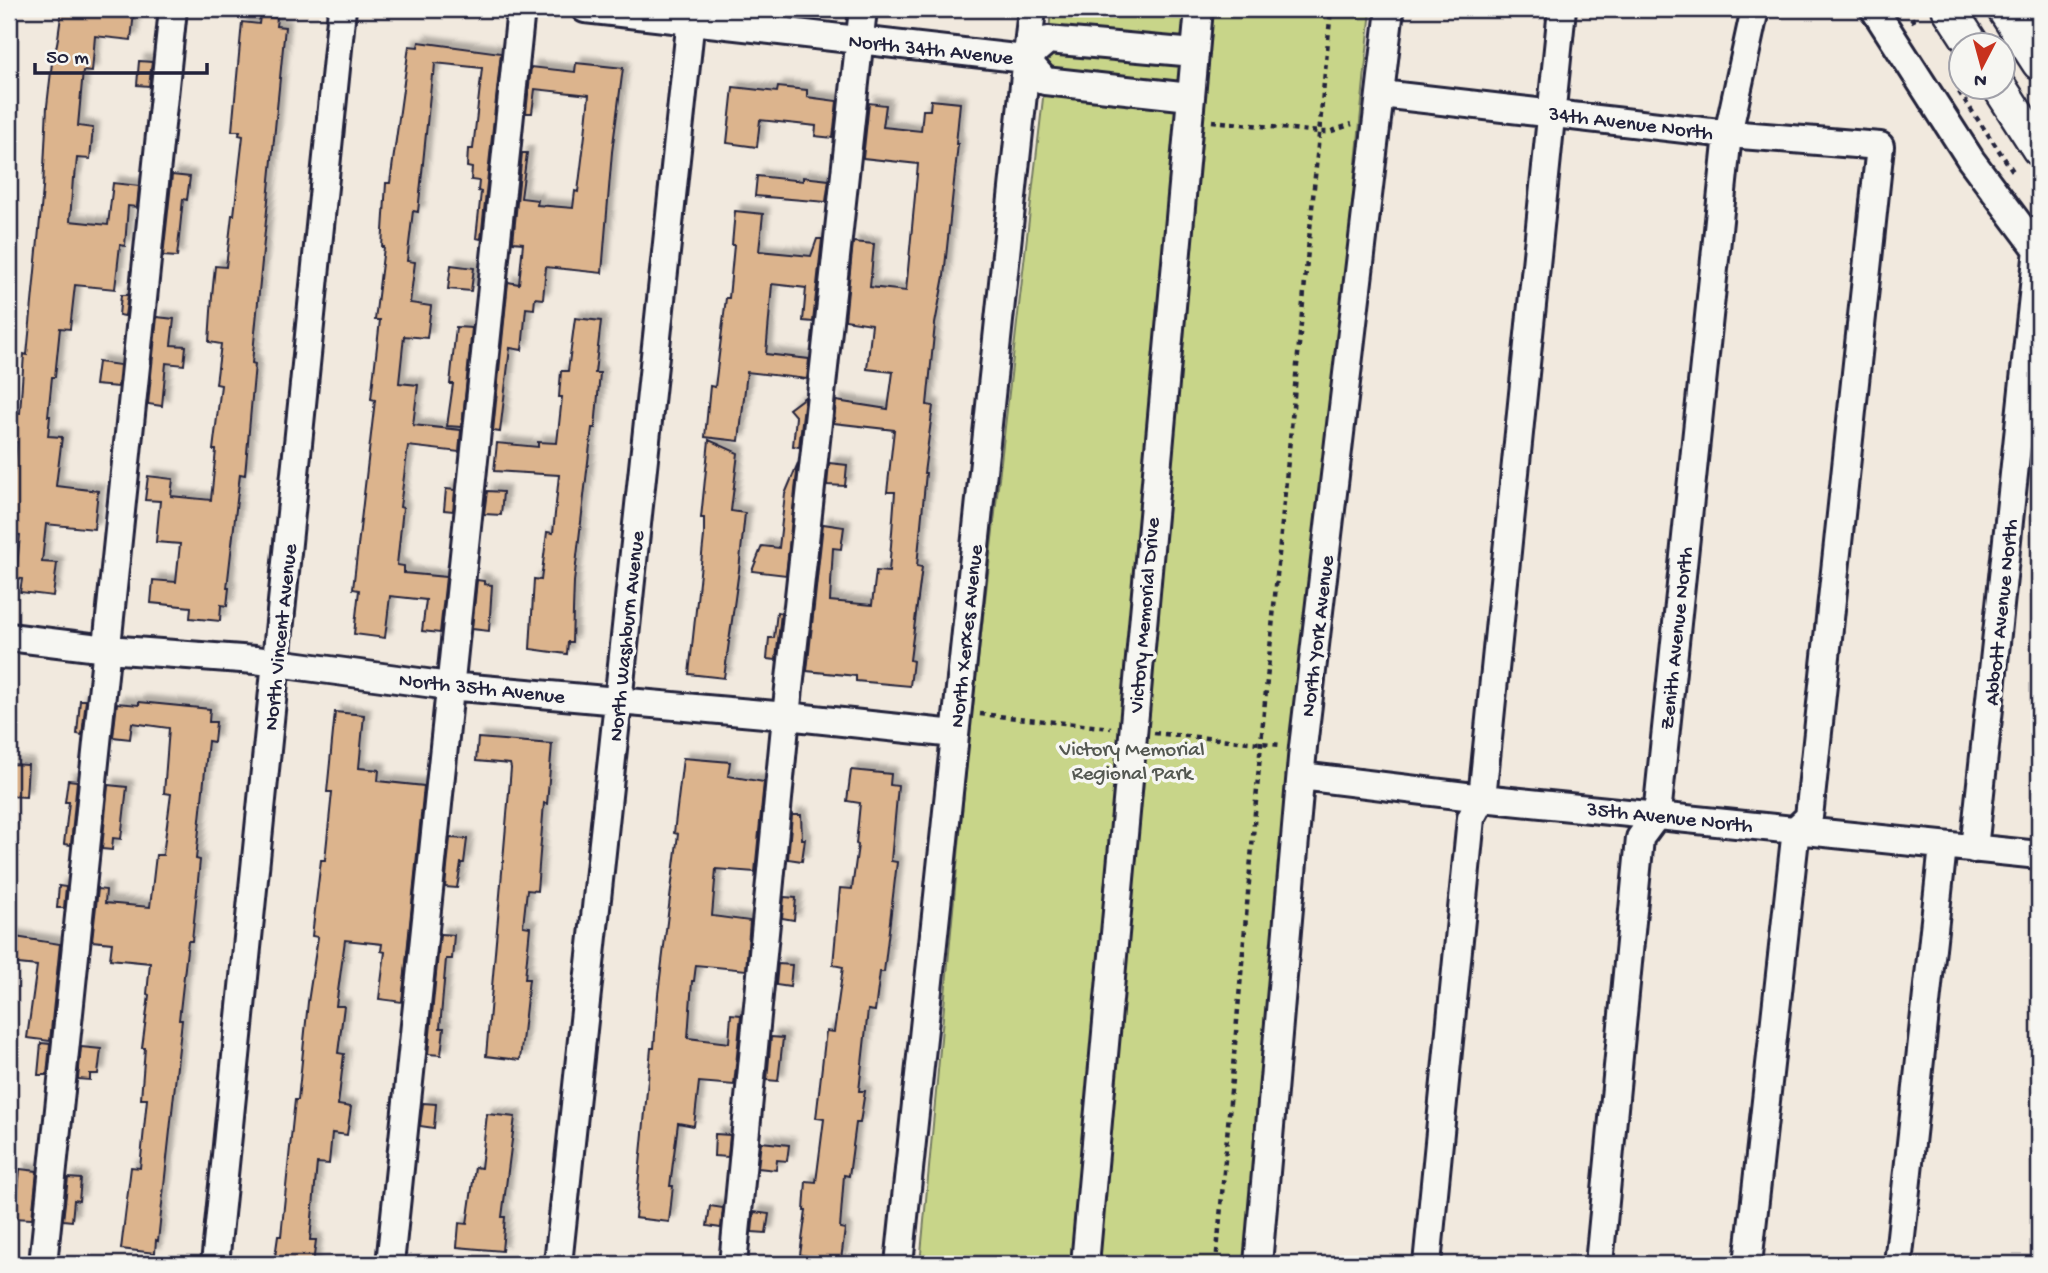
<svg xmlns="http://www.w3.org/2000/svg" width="2048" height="1273" viewBox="0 0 2048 1273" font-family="'Gochi Hand',sans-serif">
	<defs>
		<filter id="shadow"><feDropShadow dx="6" dy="-6" stdDeviation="2" flood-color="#0004"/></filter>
	</defs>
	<rect width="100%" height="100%" fill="#f1e9de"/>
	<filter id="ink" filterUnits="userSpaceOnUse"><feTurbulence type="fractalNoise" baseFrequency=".0143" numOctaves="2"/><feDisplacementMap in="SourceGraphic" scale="14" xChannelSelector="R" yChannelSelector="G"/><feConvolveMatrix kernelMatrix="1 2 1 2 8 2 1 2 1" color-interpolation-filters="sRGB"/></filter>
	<g filter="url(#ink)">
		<path fill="#c8d589" stroke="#757c62" stroke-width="2" d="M 1051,9 L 1371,9 L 1249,1264 L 920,1264 L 969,738 L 1045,81 Z"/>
		<path fill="#dcb48d" stroke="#22223b" stroke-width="2" filter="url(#shadow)" d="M 62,9 L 102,9 L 134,12 L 131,40 L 95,36 L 92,72 L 83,71 L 78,126 L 93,128 L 90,159 L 77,158 L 75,178 L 73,178 L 70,221 L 108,225 L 113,183 L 139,186 L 137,207 L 128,206 L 125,246 L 120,245 L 115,289 L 75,285 L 70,329 L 60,328 L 55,377 L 52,377 L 48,416 L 50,416 L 48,436 L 62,437 L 56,486 L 98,491 L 94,529 L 46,524 L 42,562 L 57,563 L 53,596 L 20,592 L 22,579 L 16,578 L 20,535 L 9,534 L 9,515 L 17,442 L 14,442 L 17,413 L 20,413 L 24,354 L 27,355 L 31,313 L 43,188 L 47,106 L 53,54 L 55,54 L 58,38 Z
			M 260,16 L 277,18 L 276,26 L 285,27 L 252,363 L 255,364 L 245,475 L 240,474 L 227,588 L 229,588 L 227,606 L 221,605 L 220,621 L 190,618 L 191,607 L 151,603 L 153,580 L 176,582 L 180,544 L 156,542 L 160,501 L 145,500 L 148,476 L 173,479 L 171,496 L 211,500 L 216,450 L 213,450 L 221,385 L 216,384 L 221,344 L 209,342 L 212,296 L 215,266 L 226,267 L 232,215 L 234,215 L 243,136 L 239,135 L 240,131 L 232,131 L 242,22 L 259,24 Z
			M 419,42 L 501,53 L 481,239 L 476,238 L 481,192 L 478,191 L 479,181 L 471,180 L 472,168 L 467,167 L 468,149 L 473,149 L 482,68 L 435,63 L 434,75 L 432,75 L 418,212 L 413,211 L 407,261 L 415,262 L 410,303 L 431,306 L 427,338 L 404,336 L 399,383 L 418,385 L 413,425 L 461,430 L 459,452 L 408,446 L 400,507 L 403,508 L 397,565 L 404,566 L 404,573 L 446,577 L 440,633 L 422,631 L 426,600 L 390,596 L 385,638 L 354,634 L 359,590 L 353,589 L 375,400 L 371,399 L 380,320 L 375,320 L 384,247 L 382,247 L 386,183 L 390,183 L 409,46 L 418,47 Z
			M 139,61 L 152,62 L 149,86 L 137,85 Z
			M 576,63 L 623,68 L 612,152 L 602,273 L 546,267 L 543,299 L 535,298 L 534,309 L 526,308 L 522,350 L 510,348 L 500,432 L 493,431 L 508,282 L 519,284 L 523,243 L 513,242 L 522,153 L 527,153 L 521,198 L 538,200 L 537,205 L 573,208 L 575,191 L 578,192 L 585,135 L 589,95 L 535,89 L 532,113 L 526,113 L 531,67 L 575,72 Z
			M 733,87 L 777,92 L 778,87 L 807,90 L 807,97 L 837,101 L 833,138 L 815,136 L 816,126 L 760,120 L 757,147 L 727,143 Z
			M 931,100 L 960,103 L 956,144 L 958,144 L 944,276 L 935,324 L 927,405 L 933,406 L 924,473 L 926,473 L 917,566 L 922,567 L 910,660 L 913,661 L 910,686 L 856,681 L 856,676 L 807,671 L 823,524 L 844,527 L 841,549 L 833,548 L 830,601 L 872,605 L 876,571 L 889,572 L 895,492 L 887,492 L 894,430 L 834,423 L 836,401 L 888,409 L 893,372 L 867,369 L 872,324 L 845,320 L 853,242 L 874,244 L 870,287 L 906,291 L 918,164 L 863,158 L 869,103 L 886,105 L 883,127 L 921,131 L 923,110 L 930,110 Z
			M 172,175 L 190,177 L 187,200 L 183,199 L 177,257 L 163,256 Z
			M 757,176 L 803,181 L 803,177 L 829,180 L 826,202 L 755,196 Z
			M 735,211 L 763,214 L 759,251 L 811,256 L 817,239 L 822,239 L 813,322 L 803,321 L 806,288 L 772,284 L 766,354 L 809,359 L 807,379 L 747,372 L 739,441 L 705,437 L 710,386 L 715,387 L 726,298 L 729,298 L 734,245 L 732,245 Z
			M 451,265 L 474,268 L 471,291 L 448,289 Z
			M 121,295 L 128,295 L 125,316 L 119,315 Z
			M 157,317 L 174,319 L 171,345 L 186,346 L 184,365 L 166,363 L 162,406 L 148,404 Z
			M 575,318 L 601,321 L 595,373 L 600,373 L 595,428 L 592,428 L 574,582 L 572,642 L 568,642 L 567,654 L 530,649 L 534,579 L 541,580 L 547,532 L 553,533 L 559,475 L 494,471 L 497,443 L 538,447 L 538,442 L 557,443 L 562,397 L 559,397 L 561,371 L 568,371 Z
			M 456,327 L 472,328 L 462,427 L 447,426 L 453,384 L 450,384 Z
			M 98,362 L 120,365 L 118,387 L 95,385 Z
			M 805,397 L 799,447 L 793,446 L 796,417 L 789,409 Z
			M 709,440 L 738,453 L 731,511 L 745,513 L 739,570 L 724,678 L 689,674 L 704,536 L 704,518 L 701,518 Z
			M 798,463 L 786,575 L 752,571 L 762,546 L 779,548 L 785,494 Z
			M 829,463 L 847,465 L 845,486 L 827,485 Z
			M 446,489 L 455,490 L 453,511 L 444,510 Z
			M 487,491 L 503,492 L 501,515 L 484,514 Z
			M 477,580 L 484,581 L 484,584 L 492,585 L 489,631 L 472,629 Z
			M 777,612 L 781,613 L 776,660 L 767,659 L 769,638 L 774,638 Z
			M 80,700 L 86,700 L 82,735 L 77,734 Z
			M 139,702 L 210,709 L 209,722 L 216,722 L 214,742 L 208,741 L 196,859 L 200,860 L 192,941 L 188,941 L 179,1020 L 182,1020 L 158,1241 L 156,1240 L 155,1253 L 121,1249 L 131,1167 L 140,1168 L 147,1099 L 141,1099 L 145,1048 L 142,1048 L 149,995 L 147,994 L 150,963 L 110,959 L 112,943 L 92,941 L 98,889 L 106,890 L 105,903 L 150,907 L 156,855 L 163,855 L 171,794 L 164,793 L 169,728 L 132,723 L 130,739 L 113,737 L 117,703 L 139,705 Z
			M 335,712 L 364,715 L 359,768 L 379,770 L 378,781 L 424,786 L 402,1002 L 379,999 L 385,952 L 381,951 L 382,944 L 345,940 L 336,1006 L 344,1006 L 338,1053 L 344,1054 L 338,1105 L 351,1107 L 347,1135 L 332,1133 L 329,1164 L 317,1163 L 310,1240 L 316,1240 L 313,1264 L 274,1264 L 278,1236 L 281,1236 L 292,1128 L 295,1100 L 298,1100 L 308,1002 L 318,937 L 312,936 L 321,860 L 325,860 L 332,792 L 327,792 Z
			M 478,738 L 552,744 L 547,804 L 544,803 L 537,891 L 527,890 L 523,926 L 530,927 L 525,979 L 529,979 L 520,1060 L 486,1056 L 511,768 L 510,764 L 476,761 Z
			M 683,758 L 730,762 L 728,776 L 764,782 L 755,872 L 716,869 L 712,916 L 750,921 L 746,970 L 696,965 L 694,981 L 692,981 L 688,1038 L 729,1043 L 731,1014 L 741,1015 L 734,1085 L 699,1082 L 694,1126 L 678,1123 L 670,1186 L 673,1186 L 669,1222 L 635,1218 L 651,1048 L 654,1048 L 658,994 L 678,834 L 674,833 Z
			M 9,764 L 28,765 L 26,797 L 9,796 Z
			M 851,770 L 891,774 L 890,785 L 898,786 L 891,861 L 897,862 L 884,972 L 880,972 L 875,1011 L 868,1010 L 859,1091 L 865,1091 L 860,1123 L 856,1123 L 849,1176 L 844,1175 L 840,1228 L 845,1229 L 841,1260 L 800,1255 L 806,1211 L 804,1211 L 806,1181 L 816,1182 L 824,1119 L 816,1118 L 817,1110 L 826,1031 L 834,1032 L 843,967 L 833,965 L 840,888 L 852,889 L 858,845 L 856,844 L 860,803 L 847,801 Z
			M 68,780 L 77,781 L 71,845 L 64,844 L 69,802 L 65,802 Z
			M 108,785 L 127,787 L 121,839 L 113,838 L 112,850 L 102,849 Z
			M 792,815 L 801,815 L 802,839 L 805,839 L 802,861 L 788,859 Z
			M 450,838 L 467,839 L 464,863 L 461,863 L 457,888 L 445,887 Z
			M 59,886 L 66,887 L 64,908 L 57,908 Z
			M 784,897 L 796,898 L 794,920 L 782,918 Z
			M 440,934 L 454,935 L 452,959 L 446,959 L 440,1028 L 444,1028 L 441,1055 L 428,1054 Z
			M 9,936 L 60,944 L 50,1041 L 27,1038 L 37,966 L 9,963 Z
			M 778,964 L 792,965 L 790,987 L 776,985 Z
			M 771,1037 L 783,1038 L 778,1081 L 767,1080 Z
			M 41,1043 L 50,1044 L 47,1075 L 38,1075 Z
			M 81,1047 L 101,1049 L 98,1074 L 90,1074 L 90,1080 L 78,1079 Z
			M 423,1103 L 436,1104 L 434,1128 L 420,1126 Z
			M 487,1114 L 515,1117 L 502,1217 L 505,1217 L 502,1251 L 457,1247 L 459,1223 L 467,1224 L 475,1167 L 481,1168 Z
			M 715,1134 L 730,1135 L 728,1157 L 714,1156 Z
			M 761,1142 L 789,1145 L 787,1161 L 777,1160 L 776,1170 L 758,1168 Z
			M 20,1169 L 37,1171 L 32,1219 L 11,1218 L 12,1200 L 17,1200 Z
			M 68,1178 L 81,1179 L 79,1201 L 74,1200 L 72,1221 L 63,1220 Z
			M 710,1206 L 723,1208 L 721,1228 L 707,1226 Z
			M 754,1212 L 769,1214 L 766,1233 L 752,1232 Z"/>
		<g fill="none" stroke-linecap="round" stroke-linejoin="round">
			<defs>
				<path id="minor" d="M 585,9 L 1026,59 L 1045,81 L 1190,97
					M 1874,9 L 1971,160 L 2039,251
					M 1026,59 L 1048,40 L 1195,53
					M 1381,94 L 1728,134 L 1880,146 L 1809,817 L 1796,829 L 1748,1264
					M 9,637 L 107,649 L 255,660 L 449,686 L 786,716 L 955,734
					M 1301,776 L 1482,798 L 2039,855
					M 1974,849 L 2038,249
					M 43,1264 L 173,9
					M 215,1264 L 342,9
					M 390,1264 L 521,9
					M 558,1264 L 692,9
					M 733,1264 L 786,716 L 863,9
					M 899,1264 L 1032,9
					M 1085,1264 L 1199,9
					M 1258,1264 L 1303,747 L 1390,9
					M 1427,1264 L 1471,818 L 1482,798 L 1562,9
					M 1599,1264 L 1640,838 L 1657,815 L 1728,134 L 1755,9
					M 1898,1264 L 1943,846"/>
				<path id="major" d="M 1949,9 L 1973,46
					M 2004,9 L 2039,63
					M 2000,88 L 2039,149"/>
			</defs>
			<use href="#minor" stroke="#22223b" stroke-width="32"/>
			<use href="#major" stroke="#22223b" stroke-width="38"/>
			<path stroke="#22223b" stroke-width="4.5" stroke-dasharray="5 5" stroke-linecap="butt" d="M 1907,9 L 1916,26
				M 1959,92 L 2015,174
				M 1212,121 L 1320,132 L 1329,132 L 1352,124
				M 980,714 L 1111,728
				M 1154,733 L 1281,745
				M 1216,1264 L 1261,743 L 1331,9"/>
			<use href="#minor" stroke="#f6f6f2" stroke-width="26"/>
			<use href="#major" stroke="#f6f6f2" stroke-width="33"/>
		</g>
	</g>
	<g text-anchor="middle" stroke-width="7" stroke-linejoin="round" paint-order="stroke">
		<g font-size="21" fill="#22223b" stroke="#f6f6f2">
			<text transform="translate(931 48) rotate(6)" y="7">North 34th Avenue</text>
			<text transform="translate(1631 122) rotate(7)" y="7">34th Avenue North</text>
			<text transform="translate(2000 612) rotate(-84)" y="7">Abbott Avenue North</text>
			<text transform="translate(1143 615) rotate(-85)" y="7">Victory Memorial Drive</text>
			<text transform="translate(625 636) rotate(-84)" y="7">North Washburn Avenue</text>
			<text transform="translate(965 636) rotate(-84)" y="7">North Xerxes Avenue</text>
			<text transform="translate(1316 636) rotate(-83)" y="7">North York Avenue</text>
			<text transform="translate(279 637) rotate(-84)" y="7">North Vincent Avenue</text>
			<text transform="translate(1675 638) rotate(-84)" y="7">Zenith Avenue North</text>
			<text transform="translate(482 687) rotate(6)" y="7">North 35th Avenue</text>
			<text transform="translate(1670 816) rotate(6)" y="7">35th Avenue North</text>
		</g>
		<g font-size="21" fill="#545852" stroke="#f6f6f2">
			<text x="1132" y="755">Victory Memorial<tspan x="1132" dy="24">Regional Park</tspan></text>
		</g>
	</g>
	<rect width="2048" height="1273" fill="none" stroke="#f6f6f2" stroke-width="35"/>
	<rect x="18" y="18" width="2013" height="1238" fill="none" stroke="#22223b" stroke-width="2.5" filter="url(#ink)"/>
	<g transform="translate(1982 66) rotate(186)"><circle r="33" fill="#f6f6f2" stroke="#a1a1a9" stroke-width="2"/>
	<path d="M0-5L12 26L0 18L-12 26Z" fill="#c8321e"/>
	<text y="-10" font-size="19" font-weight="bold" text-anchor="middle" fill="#22223b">N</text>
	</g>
	<path d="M35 63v10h172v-10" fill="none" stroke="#22223b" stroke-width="3.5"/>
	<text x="46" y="63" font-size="21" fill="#22223b" stroke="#f6f6f2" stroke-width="5" paint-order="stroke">50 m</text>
</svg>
